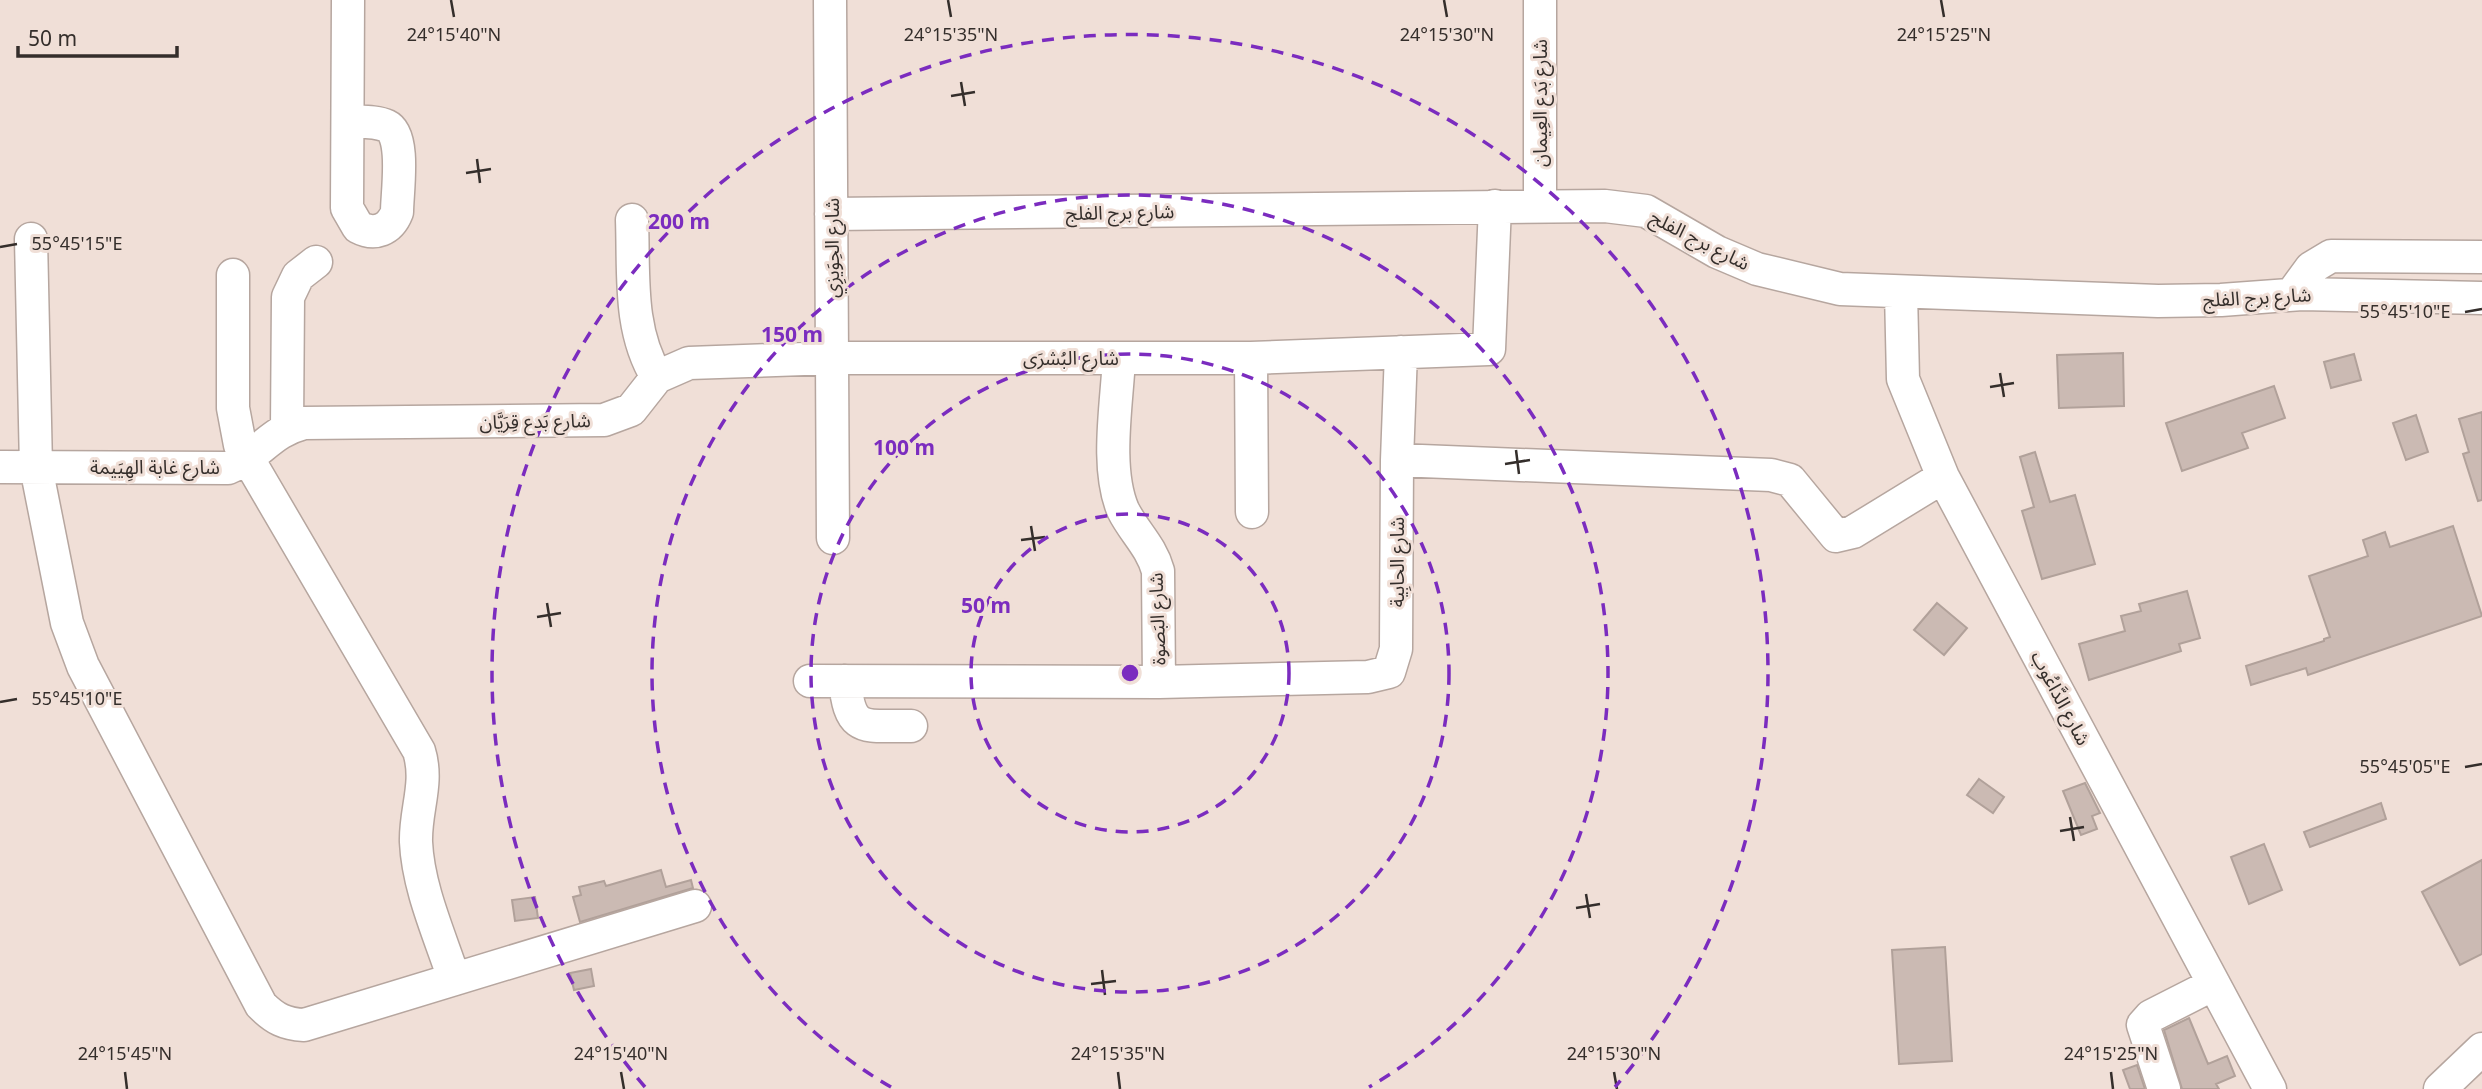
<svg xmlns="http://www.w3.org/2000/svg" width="2482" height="1089" viewBox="0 0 2482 1089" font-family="'Noto Sans','Noto Sans Arabic',sans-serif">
	<rect width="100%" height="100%" fill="#f0dfd7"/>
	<path fill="#cbbab3" stroke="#b1a19a" stroke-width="2" d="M 2123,353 L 2124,406 L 2059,408 L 2057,355 Z
		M 2354,354 L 2361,380 L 2331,388 L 2324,362 Z
		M 2274,386 L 2285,418 L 2242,433 L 2248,448 L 2182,471 L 2166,423 Z
		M 2482,412 L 2482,500 L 2478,501 L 2463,454 L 2469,452 L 2459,419 Z
		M 2416,415 L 2428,452 L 2406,460 L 2393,423 Z
		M 2035,452 L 2050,502 L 2075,495 L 2095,564 L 2042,579 L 2022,511 L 2034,507 L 2020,457 Z
		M 2453,526 L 2482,616 L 2308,675 L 2306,668 L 2251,685 L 2246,666 L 2324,641 L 2324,639 L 2330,637 L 2309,576 L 2368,556 L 2363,540 L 2385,532 L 2390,547 Z
		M 2187,591 L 2200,638 L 2179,644 L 2181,651 L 2089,680 L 2079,644 L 2125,631 L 2121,616 L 2141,611 L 2139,604 Z
		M 1937,603 L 1967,628 L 1944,655 L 1914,630 Z
		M 1979,779 L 2004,797 L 1993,813 L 1967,795 Z
		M 2085,783 L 2100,813 L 2092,816 L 2097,829 L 2081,835 L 2063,791 Z
		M 2381,803 L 2386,819 L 2310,847 L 2304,832 Z
		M 2264,844 L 2282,890 L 2249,904 L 2231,857 Z
		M 2482,860 L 2482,954 L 2460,965 L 2422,892 Z
		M 661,870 L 666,887 L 691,880 L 693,888 L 580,922 L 573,897 L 581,895 L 579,887 L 604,881 L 606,886 Z
		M 535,897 L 538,918 L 515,921 L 512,900 Z
		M 1945,947 L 1952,1061 L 1899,1064 L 1892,950 Z
		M 591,969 L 594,986 L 574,990 L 570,973 Z
		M 2189,1018 L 2208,1064 L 2227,1056 L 2235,1076 L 2216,1084 L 2219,1089 L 2182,1089 L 2164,1030 Z
		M 2137,1065 L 2145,1089 L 2130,1089 L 2123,1070 Z"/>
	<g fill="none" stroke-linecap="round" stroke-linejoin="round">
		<defs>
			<path id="minor" d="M 830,0 L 833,538
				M 348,121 C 360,122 376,121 387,126 C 406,135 397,193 397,212 C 390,230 375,236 358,227 L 347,208 L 348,0
				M 1540,205 L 1540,0
				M 831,214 L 1605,206 L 1646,211 L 1717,252 L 1757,269 L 1840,289 L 2158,301 L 2221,300 L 2302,294 L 2482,298
				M 632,220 C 634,273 628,330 657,377
				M 31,239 L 36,467 L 67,623 L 83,666 L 261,1005 C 275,1019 285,1024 304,1025 L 695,906
				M 233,275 L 233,408 L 240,445 L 419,751 C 429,783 415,810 416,842 C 418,888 440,936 454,979
				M 1901,292 L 1903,379 L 1943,477 L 2270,1089
				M 2292,294 L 2311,268 L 2331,256 L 2482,257
				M 1119,358 C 1117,403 1105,468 1123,510 C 1134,532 1151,546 1158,571 L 1159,682
				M 1251,358 L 1252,512
				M 287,427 L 288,297 L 298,276 L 316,262
				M 1397,460 L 1401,352
				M 0,467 L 228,468 C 261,455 269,432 304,423 L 604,420 L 631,410 L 657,377 L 689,363 L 832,358 L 1251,358 L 1489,349 L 1495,206
				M 810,681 L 1159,682 L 1368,677 L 1389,672 L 1396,649 L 1397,460 L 1771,475 L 1790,480 L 1836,536 L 1853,532 L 1943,477
				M 845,681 C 850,735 865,725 911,726
				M 2164,1089 L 2143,1025 L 2151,1016 L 2214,984
				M 2440,1089 L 2482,1049"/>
		</defs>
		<use href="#minor" stroke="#b6a69f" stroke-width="35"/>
		<use href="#minor" stroke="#fff" stroke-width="32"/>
	</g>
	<path fill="none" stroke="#342e2b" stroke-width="2.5" d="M 451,0 L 454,17M 948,0 L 951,17M 1444,0 L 1447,17M 1941,0 L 1944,17M 961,82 L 965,106M 951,96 L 975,92M 477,159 L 480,183M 466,173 L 491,169M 0,247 L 17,244M 2465,312 L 2482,309M 2000,373 L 2004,397M 1990,387 L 2014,383M 1516,450 L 1519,474M 1505,464 L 1530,460M 1031,526 L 1035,551M 1021,540 L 1045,537M 547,603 L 551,627M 537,617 L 561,613M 0,702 L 17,699M 2465,767 L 2482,764M 2070,817 L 2074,841M 2060,831 L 2084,827M 1586,894 L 1590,918M 1576,908 L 1600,904M 1102,970 L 1105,995M 1091,984 L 1116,981M 125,1072 L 127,1089M 621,1072 L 624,1089M 1118,1072 L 1120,1089M 1614,1072 L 1617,1089M 2111,1072 L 2113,1089"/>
	<g fill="none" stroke="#7b2cbf" stroke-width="3.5" stroke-dasharray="12 9">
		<circle cx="1130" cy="673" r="159"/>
		<circle cx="1130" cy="673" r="319"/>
		<path d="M891 1087A478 478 0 1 1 1369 1087"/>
		<path d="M645 1087A638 638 0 1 1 1615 1087"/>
	</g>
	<g text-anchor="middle" stroke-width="6" stroke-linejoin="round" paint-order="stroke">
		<g font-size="19" fill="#342e2b" stroke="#f0dfd7">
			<text transform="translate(1540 103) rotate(-90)" y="7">شارع بَدع العِيمان</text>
			<text transform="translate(1120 212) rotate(-1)" y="7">شارع برج الفلج</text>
			<text transform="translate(1700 240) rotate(27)" y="7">شارع برج الفلج</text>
			<text transform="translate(832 248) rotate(-90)" y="7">شارع الحِوَيزِي</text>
			<text transform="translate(2257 297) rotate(-3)" y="7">شارع برج الفلج</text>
			<text x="1071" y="365">شارع البُشرَى</text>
			<text transform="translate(535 421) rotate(-1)" y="7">شارع بَدع قِرَيَّان</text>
			<text x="155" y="474">شارع غابة الهِيَيمة</text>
			<text transform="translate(1397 562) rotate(-90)" y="7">شارع الحابِية</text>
			<text transform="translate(1157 619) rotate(-92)" y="7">شارع البَصوة</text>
			<text transform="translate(2061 698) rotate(62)" y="7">شارع الدَّاعُوب</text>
		</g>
	</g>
	<g font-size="18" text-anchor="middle" fill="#342e2b" stroke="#f0dfd7" stroke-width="6" stroke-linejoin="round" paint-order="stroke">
		<text x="454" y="41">24°15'40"N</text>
		<text x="951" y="41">24°15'35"N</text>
		<text x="1447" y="41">24°15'30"N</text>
		<text x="1944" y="41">24°15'25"N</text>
		<text x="77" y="250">55°45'15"E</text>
		<text x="2405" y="318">55°45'10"E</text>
		<text x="77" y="705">55°45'10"E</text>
		<text x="2405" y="773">55°45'05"E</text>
		<text x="125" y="1060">24°15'45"N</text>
		<text x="621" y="1060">24°15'40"N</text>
		<text x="1118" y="1060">24°15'35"N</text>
		<text x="1614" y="1060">24°15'30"N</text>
		<text x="2111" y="1060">24°15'25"N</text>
	</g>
	<circle cx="1130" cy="673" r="10" fill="#7b2cbf" stroke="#f0dfd7" stroke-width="3.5"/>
	<g font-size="21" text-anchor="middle" font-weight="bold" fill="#7b2cbf" stroke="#f0dfd7" stroke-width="6" stroke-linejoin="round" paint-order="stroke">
		<text x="679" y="229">200 m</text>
		<text x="792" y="342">150 m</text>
		<text x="904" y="455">100 m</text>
		<text x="986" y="613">50 m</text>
	</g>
	<path d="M18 46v10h159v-10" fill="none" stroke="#342e2b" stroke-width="3.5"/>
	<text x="28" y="46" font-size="21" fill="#342e2b" stroke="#f0dfd7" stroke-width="5" paint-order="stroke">50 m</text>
</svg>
